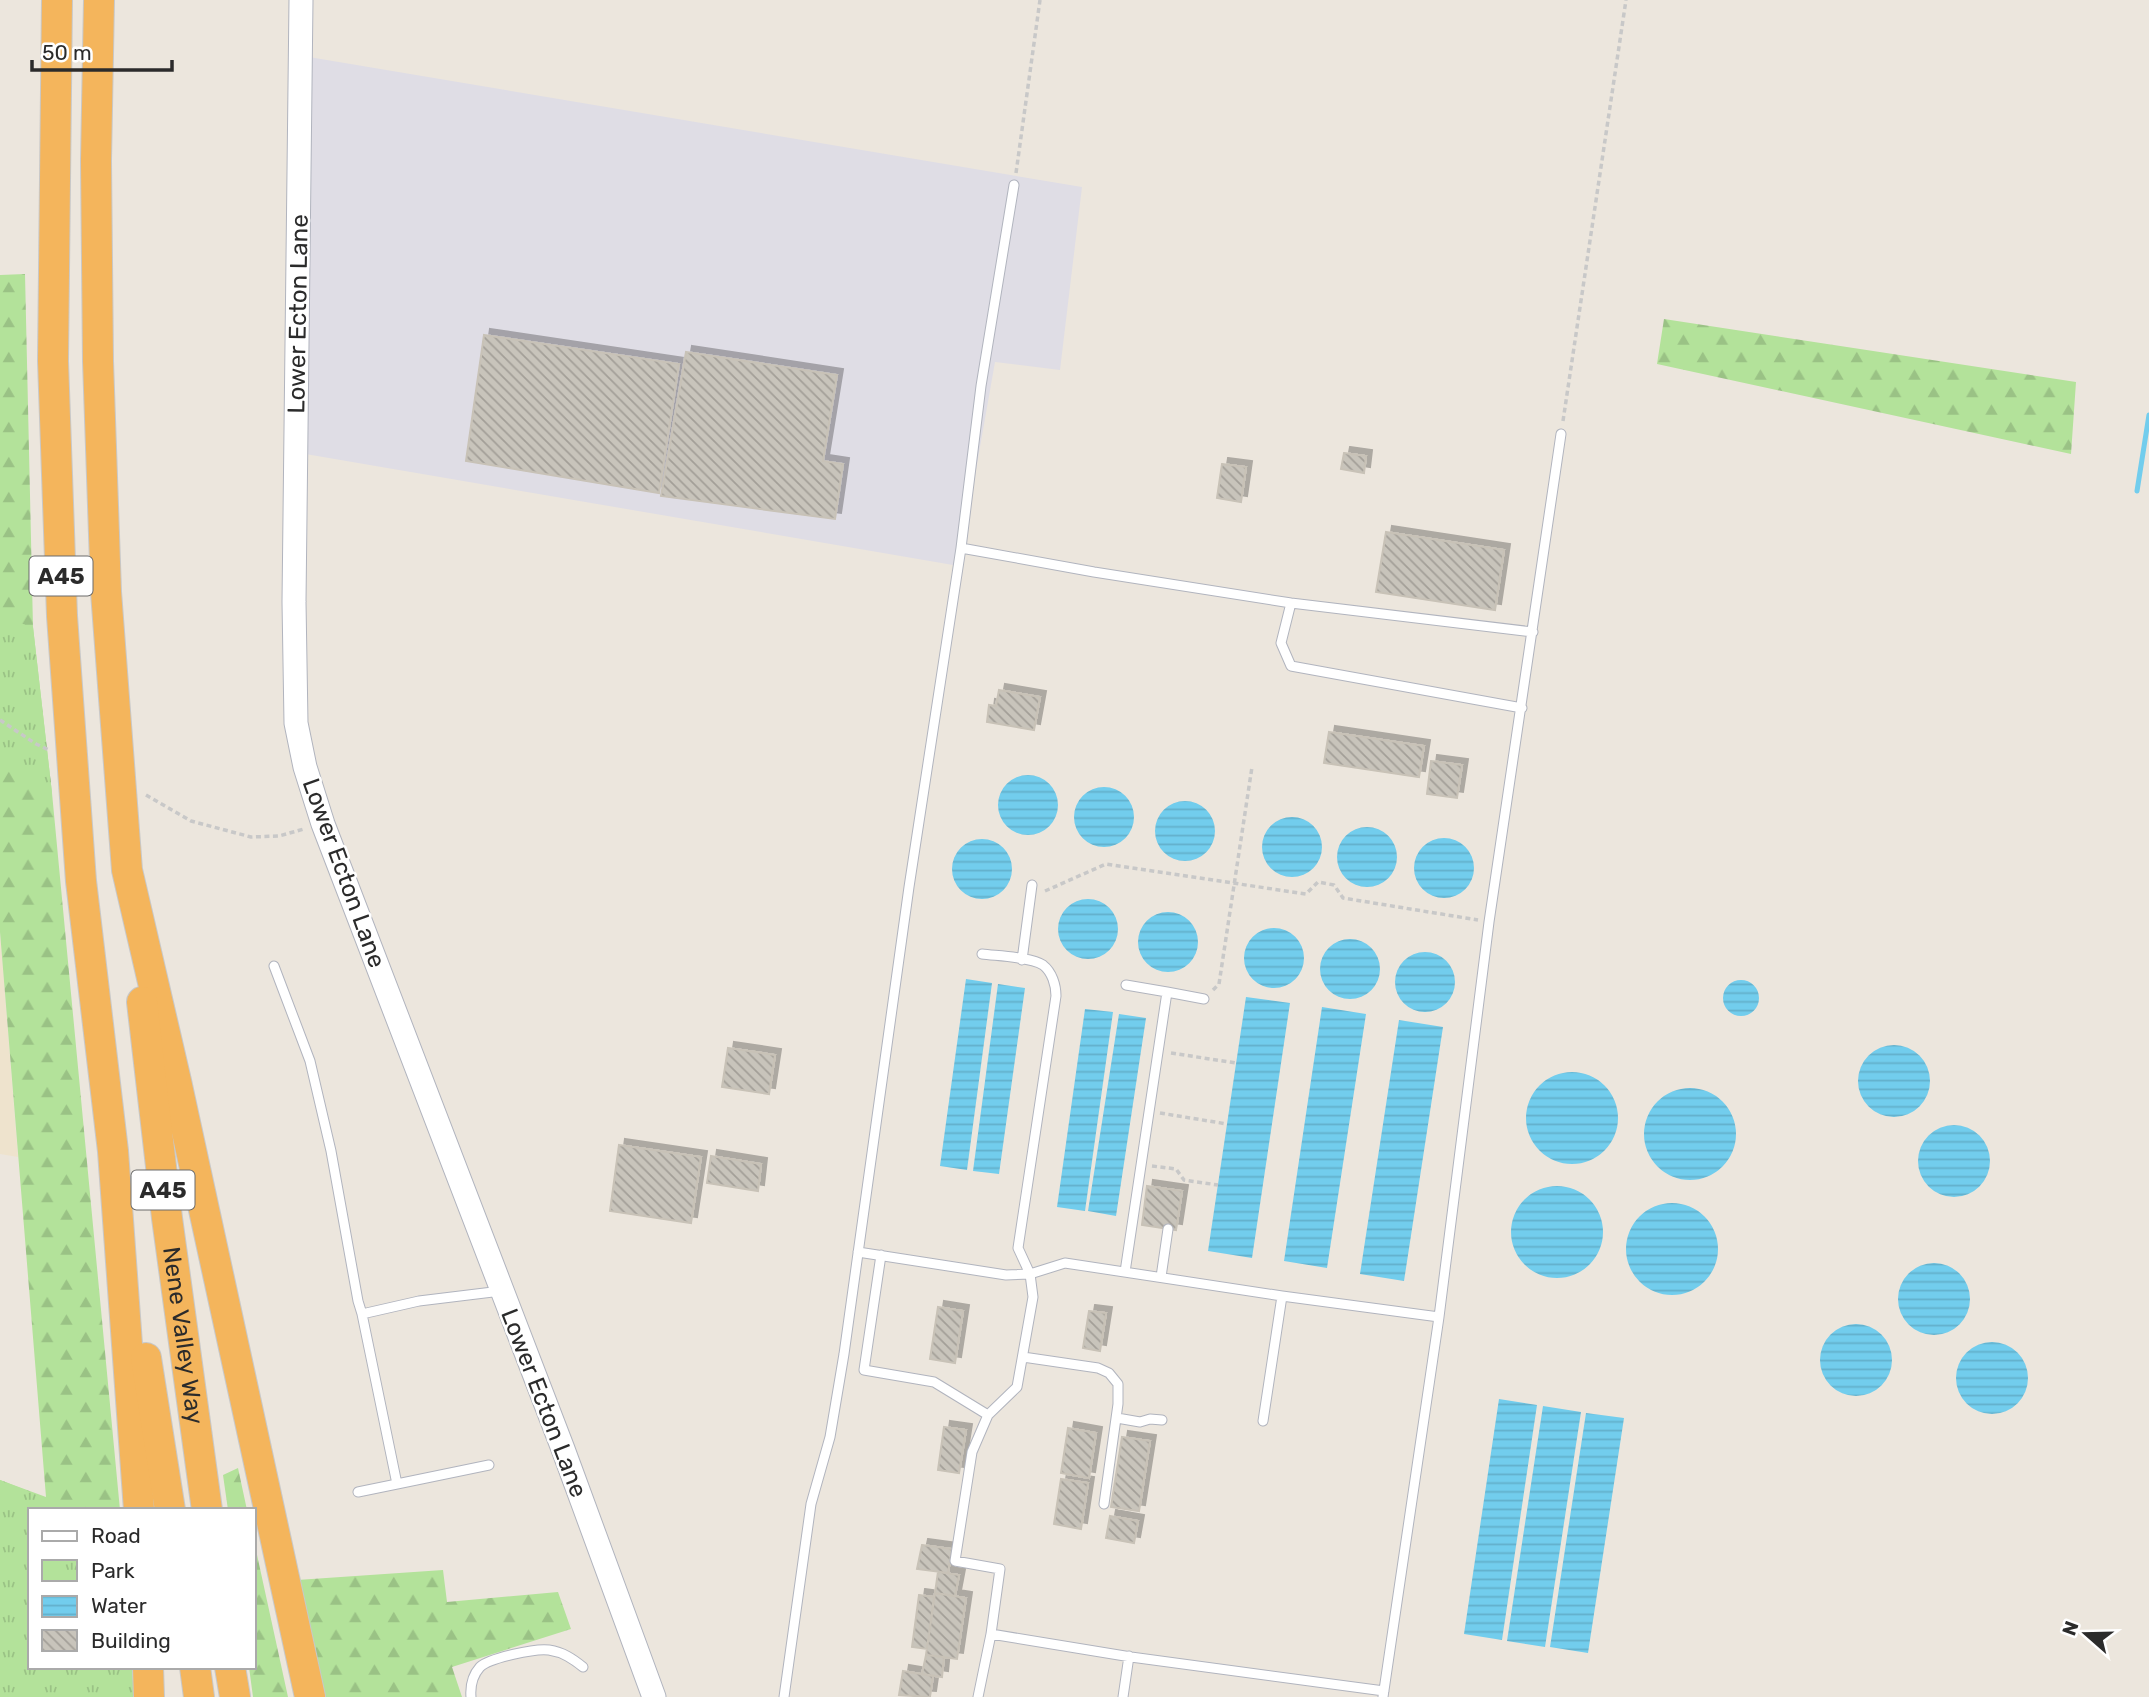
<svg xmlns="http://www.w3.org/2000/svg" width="2149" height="1697" viewBox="0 0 2149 1697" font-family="Rubik,sans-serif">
	<defs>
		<pattern id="forest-firs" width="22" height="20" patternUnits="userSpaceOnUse" patternTransform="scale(1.75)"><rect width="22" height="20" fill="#b3e29a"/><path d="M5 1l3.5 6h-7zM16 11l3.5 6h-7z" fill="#9ac285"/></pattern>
		<pattern id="park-tufts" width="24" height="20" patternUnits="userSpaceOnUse" patternTransform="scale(1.75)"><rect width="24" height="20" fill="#b3e29a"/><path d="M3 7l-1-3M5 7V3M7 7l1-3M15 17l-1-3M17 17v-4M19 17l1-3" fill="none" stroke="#9ac285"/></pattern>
		<pattern id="water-rules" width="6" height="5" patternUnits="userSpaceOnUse" patternTransform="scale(1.75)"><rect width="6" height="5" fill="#72cded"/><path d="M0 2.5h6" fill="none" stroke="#63b0cb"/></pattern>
		<pattern id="building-back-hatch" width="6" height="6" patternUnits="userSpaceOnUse" patternTransform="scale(1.75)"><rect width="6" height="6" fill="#c8c4bb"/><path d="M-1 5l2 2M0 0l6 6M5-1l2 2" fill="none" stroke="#a39f98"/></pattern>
		<filter id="shadow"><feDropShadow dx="6" dy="-6" stdDeviation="0" flood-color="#0004"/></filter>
	</defs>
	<rect width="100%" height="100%" fill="#ece6dd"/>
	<path fill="#dfdde5" d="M 297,55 L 1082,187 L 1060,370 L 995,362 L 959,566 L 288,451 Z"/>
	<path fill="#eee3cd" d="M 0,932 L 18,1157 L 0,1154 Z"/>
	<path fill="url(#forest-firs)" d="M 25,274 L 33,627 L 52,793 L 120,1510 L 30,1510 L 0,1530 L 0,1480 L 46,1497 L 0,932 L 0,275 Z
		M 1664,319 L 2076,382 L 2071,454 L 1657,364 Z
		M 238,1468 L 247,1510 L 228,1510 L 223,1475 Z
		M 254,1541 L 288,1697 L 253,1697 L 249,1667 L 254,1667 Z
		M 443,1570 L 447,1602 L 558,1592 L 571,1629 L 452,1667 L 462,1697 L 315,1697 L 297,1580 Z"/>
	<path fill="url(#park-tufts)" d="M 0,617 L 33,627 L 52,793 L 0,766 Z
		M 0,1480 L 76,1510 L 30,1510 L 30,1667 L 132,1667 L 134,1697 L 0,1697 Z"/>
	<path fill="url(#water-rules)" d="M998 805a30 30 0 1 1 60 0a30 30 0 1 1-60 0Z
		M1074 817a30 30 0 1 1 60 0a30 30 0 1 1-60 0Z
		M1155 831a30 30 0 1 1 60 0a30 30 0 1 1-60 0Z
		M1262 847a30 30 0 1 1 60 0a30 30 0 1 1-60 0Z
		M1337 857a30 30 0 1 1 60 0a30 30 0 1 1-60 0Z
		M1414 868a30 30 0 1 1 60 0a30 30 0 1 1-60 0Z
		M952 869a30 30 0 1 1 60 0a30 30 0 1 1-60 0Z
		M1058 929a30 30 0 1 1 60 0a30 30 0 1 1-60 0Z
		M1138 942a30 30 0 1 1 60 0a30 30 0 1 1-60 0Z
		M1244 958a30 30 0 1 1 60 0a30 30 0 1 1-60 0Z
		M1320 969a30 30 0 1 1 60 0a30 30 0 1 1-60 0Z
		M1395 982a30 30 0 1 1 60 0a30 30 0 1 1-60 0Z
		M 966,979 L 992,983 L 967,1170 L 940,1166 Z
		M1723 998a18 18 0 1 1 36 0a18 18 0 1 1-36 0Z
		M 998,984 L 1025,988 L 999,1174 L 973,1171 Z
		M 1246,997 L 1290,1003 L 1252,1258 L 1208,1251 Z
		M 1322,1007 L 1366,1014 L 1327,1268 L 1284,1261 Z
		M 1085,1009 L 1113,1012 L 1085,1211 L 1057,1207 Z
		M 1119,1014 L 1146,1018 L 1116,1216 L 1088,1211 Z
		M 1399,1020 L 1443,1027 L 1404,1281 L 1360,1274 Z
		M1858 1081a36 36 0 1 1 72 0a36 36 0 1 1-72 0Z
		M1526 1118a46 46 0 1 1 92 0a46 46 0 1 1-92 0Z
		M1644 1134a46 46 0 1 1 92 0a46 46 0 1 1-92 0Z
		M1918 1161a36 36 0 1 1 72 0a36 36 0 1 1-72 0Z
		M1511 1232a46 46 0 1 1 92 0a46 46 0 1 1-92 0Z
		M1626 1249a46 46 0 1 1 92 0a46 46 0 1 1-92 0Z
		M1898 1299a36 36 0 1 1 72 0a36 36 0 1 1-72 0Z
		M1820 1360a36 36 0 1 1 72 0a36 36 0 1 1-72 0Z
		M1956 1378a36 36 0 1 1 72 0a36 36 0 1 1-72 0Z
		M 1499,1399 L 1537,1405 L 1502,1640 L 1464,1634 Z
		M 1543,1406 L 1581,1412 L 1545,1647 L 1507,1641 Z
		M 1586,1413 L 1624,1418 L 1588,1653 L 1550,1647 Z"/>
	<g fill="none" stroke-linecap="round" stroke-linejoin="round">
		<path stroke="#72cded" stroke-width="5" d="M 2137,491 L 2149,415"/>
	</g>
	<path fill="url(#building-back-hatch)" stroke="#c8c2b7" stroke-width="2" filter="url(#shadow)" d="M 484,335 L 679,364 L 659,493 L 466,461 Z
		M 686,352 L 837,375 L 823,461 L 843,464 L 835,519 L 661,496 Z
		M 1344,453 L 1366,456 L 1364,473 L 1341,469 Z
		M 1222,464 L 1246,467 L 1241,502 L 1217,498 Z
		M 1386,532 L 1504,550 L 1495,610 L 1376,592 Z
		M 999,690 L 1040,697 L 1034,730 L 987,722 L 989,705 L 996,706 Z
		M 1329,732 L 1424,746 L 1419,777 L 1324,763 Z
		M 1431,761 L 1462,765 L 1457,798 L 1427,794 Z
		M 728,1048 L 775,1055 L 769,1094 L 722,1087 Z
		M 619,1145 L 701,1157 L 691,1223 L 610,1211 Z
		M 711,1156 L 761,1164 L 758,1191 L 707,1183 Z
		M 1147,1186 L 1182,1191 L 1176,1230 L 1142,1225 Z
		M 938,1307 L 963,1311 L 955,1363 L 930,1359 Z
		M 1089,1311 L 1106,1313 L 1100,1351 L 1083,1348 Z
		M 944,1427 L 966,1430 L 959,1473 L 938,1470 Z
		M 1068,1428 L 1096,1433 L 1089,1478 L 1061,1473 Z
		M 1122,1437 L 1150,1441 L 1139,1511 L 1111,1507 Z
		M 1061,1479 L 1088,1483 L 1081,1529 L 1054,1524 Z
		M 1110,1516 L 1138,1521 L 1134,1543 L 1106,1538 Z
		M 922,1545 L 952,1549 L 948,1573 L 917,1569 Z
		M 938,1572 L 959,1575 L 955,1596 L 935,1593 Z
		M 935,1593 L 966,1598 L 957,1659 L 926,1655 Z
		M 919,1595 L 934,1597 L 927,1649 L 912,1647 Z
		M 926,1655 L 944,1657 L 942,1677 L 922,1674 Z
		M 903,1671 L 933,1676 L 930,1697 L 899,1695 Z"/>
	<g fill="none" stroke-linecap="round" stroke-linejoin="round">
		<defs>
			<path id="service" d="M 961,548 L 981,386 L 1014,185
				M 1291,603 L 1281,643 L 1291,666 L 1522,708
				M 982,954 C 997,956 1032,957 1043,965 C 1052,972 1056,985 1056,996 L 1018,1248 L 1030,1274 L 1033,1297 L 1017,1387 L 988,1415 L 972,1452 L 955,1561 L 1000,1569 L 991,1634
				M 1022,960 L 1032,885
				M 274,966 L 310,1061 L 331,1151 L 358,1301 L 362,1314 L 419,1301 L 501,1291
				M 1167,992 L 1204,999
				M 858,1252 L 1006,1275 L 1030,1274 L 1065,1263 L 1282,1296 L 1439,1317
				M 881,1255 L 864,1370 L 934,1382 L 988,1415
				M 1125,1272 L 1167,992 L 1126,985
				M 1161,1277 L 1168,1229
				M 1023,1357 L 1098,1368 L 1109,1373 L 1118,1384 L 1118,1404 L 1104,1504
				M 1117,1418 L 1140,1422 L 1150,1419 L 1162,1420
				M 1263,1421 L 1282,1296
				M 397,1484 L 489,1465
				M 358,1492 L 397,1484 L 362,1314
				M 471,1697 C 470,1685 472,1676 480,1667 C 489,1658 536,1648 549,1650 C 563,1652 573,1659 583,1667
				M 784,1697 L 811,1504 L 830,1437 L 844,1354 L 909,887 L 961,548 L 1094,572 L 1291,603 L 1533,632
				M 978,1697 L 991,1634 L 1131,1657 L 1384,1691
				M 1123,1697 L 1129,1656
				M 1383,1697 L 1439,1317 L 1489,922 L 1561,434"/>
			<path id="tertiary" d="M 301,0 L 294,602 L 296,723 L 305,767 L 323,824 L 563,1449 L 654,1697"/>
			<g id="trunk">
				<path d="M 57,0 L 53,361 L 62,616 L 81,881 L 113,1151 L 139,1510"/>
				<path d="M 99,0 L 96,161 L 98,361 L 106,592 L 127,870 L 176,1081 L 310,1697"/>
				<path id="s1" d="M 142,1002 L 167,1218 L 207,1510"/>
				<path d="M 146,1358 L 170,1510"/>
				<path d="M 148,1667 L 149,1697"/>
				<path d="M 195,1667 L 199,1697"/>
				<path d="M 230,1667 L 235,1697"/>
			</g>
		</defs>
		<use href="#service" stroke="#b1b4be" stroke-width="11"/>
		<use href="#tertiary" stroke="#b1b4be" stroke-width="25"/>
		<use href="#trunk" stroke="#c8c8c8" stroke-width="32"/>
		<path stroke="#c8c8c8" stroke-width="3.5" stroke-dasharray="5 3.5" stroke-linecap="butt" d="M 1016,173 L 1040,0
			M 1563,421 L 1626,0
			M 0,720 L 36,744 L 49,750
			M 146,795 L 191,821 L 251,837 L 279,836 L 304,829
			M 1045,891 L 1106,864 L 1306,894 L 1318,882 L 1334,885 L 1343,898 L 1478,920
			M 1213,990 L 1219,984 L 1252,767
			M 1171,1053 L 1236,1063
			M 1160,1113 L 1227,1124
			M 1152,1166 L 1176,1169 L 1184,1180 L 1218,1185"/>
		<use href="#service" stroke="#fff" stroke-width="9"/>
		<use href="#tertiary" stroke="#fff" stroke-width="23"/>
		<use href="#trunk" stroke="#f4b55c" stroke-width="30"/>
	</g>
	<g text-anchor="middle" stroke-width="5" stroke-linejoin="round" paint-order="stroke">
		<g fill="#fff" stroke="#6b6b6b" stroke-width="2">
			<rect x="29.5" y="556.5" width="63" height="39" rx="5"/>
			<rect x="131.5" y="1170.5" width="63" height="39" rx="5"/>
		</g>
		<g font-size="23" font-weight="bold" fill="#2b2b2b">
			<text x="61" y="584">A45</text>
			<text x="163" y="1198">A45</text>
		</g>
		<g font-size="24" fill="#2b2b2b" stroke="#fff">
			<text transform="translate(298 314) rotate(-89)" y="8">Lower Ecton Lane</text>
			<text transform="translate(344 873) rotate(70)" y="8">Lower Ecton Lane</text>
			<text dy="8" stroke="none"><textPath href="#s1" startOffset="336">Nene Valley Way</textPath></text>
			<text transform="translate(544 1403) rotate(69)" y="8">Lower Ecton Lane</text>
		</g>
	</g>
	<rect x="28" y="1508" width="228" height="161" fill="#ffffff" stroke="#aaaaaa" stroke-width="2"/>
	<rect x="42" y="1531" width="35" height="10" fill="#ffffff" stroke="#aaaaaa" stroke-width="2"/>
	<text x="91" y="1543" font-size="21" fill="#2b2b2b">Road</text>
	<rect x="42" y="1560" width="35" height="21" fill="url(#park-tufts)" stroke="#aaaaaa" stroke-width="2"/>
	<text x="91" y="1578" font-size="21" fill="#2b2b2b">Park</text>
	<rect x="42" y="1596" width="35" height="21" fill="url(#water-rules)" stroke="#aaaaaa" stroke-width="2"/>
	<text x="91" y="1613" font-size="21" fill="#2b2b2b">Water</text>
	<rect x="42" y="1630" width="35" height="21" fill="url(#building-back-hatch)" stroke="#aaaaaa" stroke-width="2"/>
	<text x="91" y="1648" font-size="21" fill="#2b2b2b">Building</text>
	<g transform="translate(2086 1634) rotate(290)" stroke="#ffffff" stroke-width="5" paint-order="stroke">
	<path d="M0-5L12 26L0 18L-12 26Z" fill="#2b2b2b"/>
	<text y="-10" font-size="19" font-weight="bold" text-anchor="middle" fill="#2b2b2b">N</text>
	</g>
	<path d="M32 60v10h140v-10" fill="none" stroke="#2b2b2b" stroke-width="3.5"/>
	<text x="42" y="60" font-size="21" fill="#2b2b2b" stroke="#ffffff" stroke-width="5" paint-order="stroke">50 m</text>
</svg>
